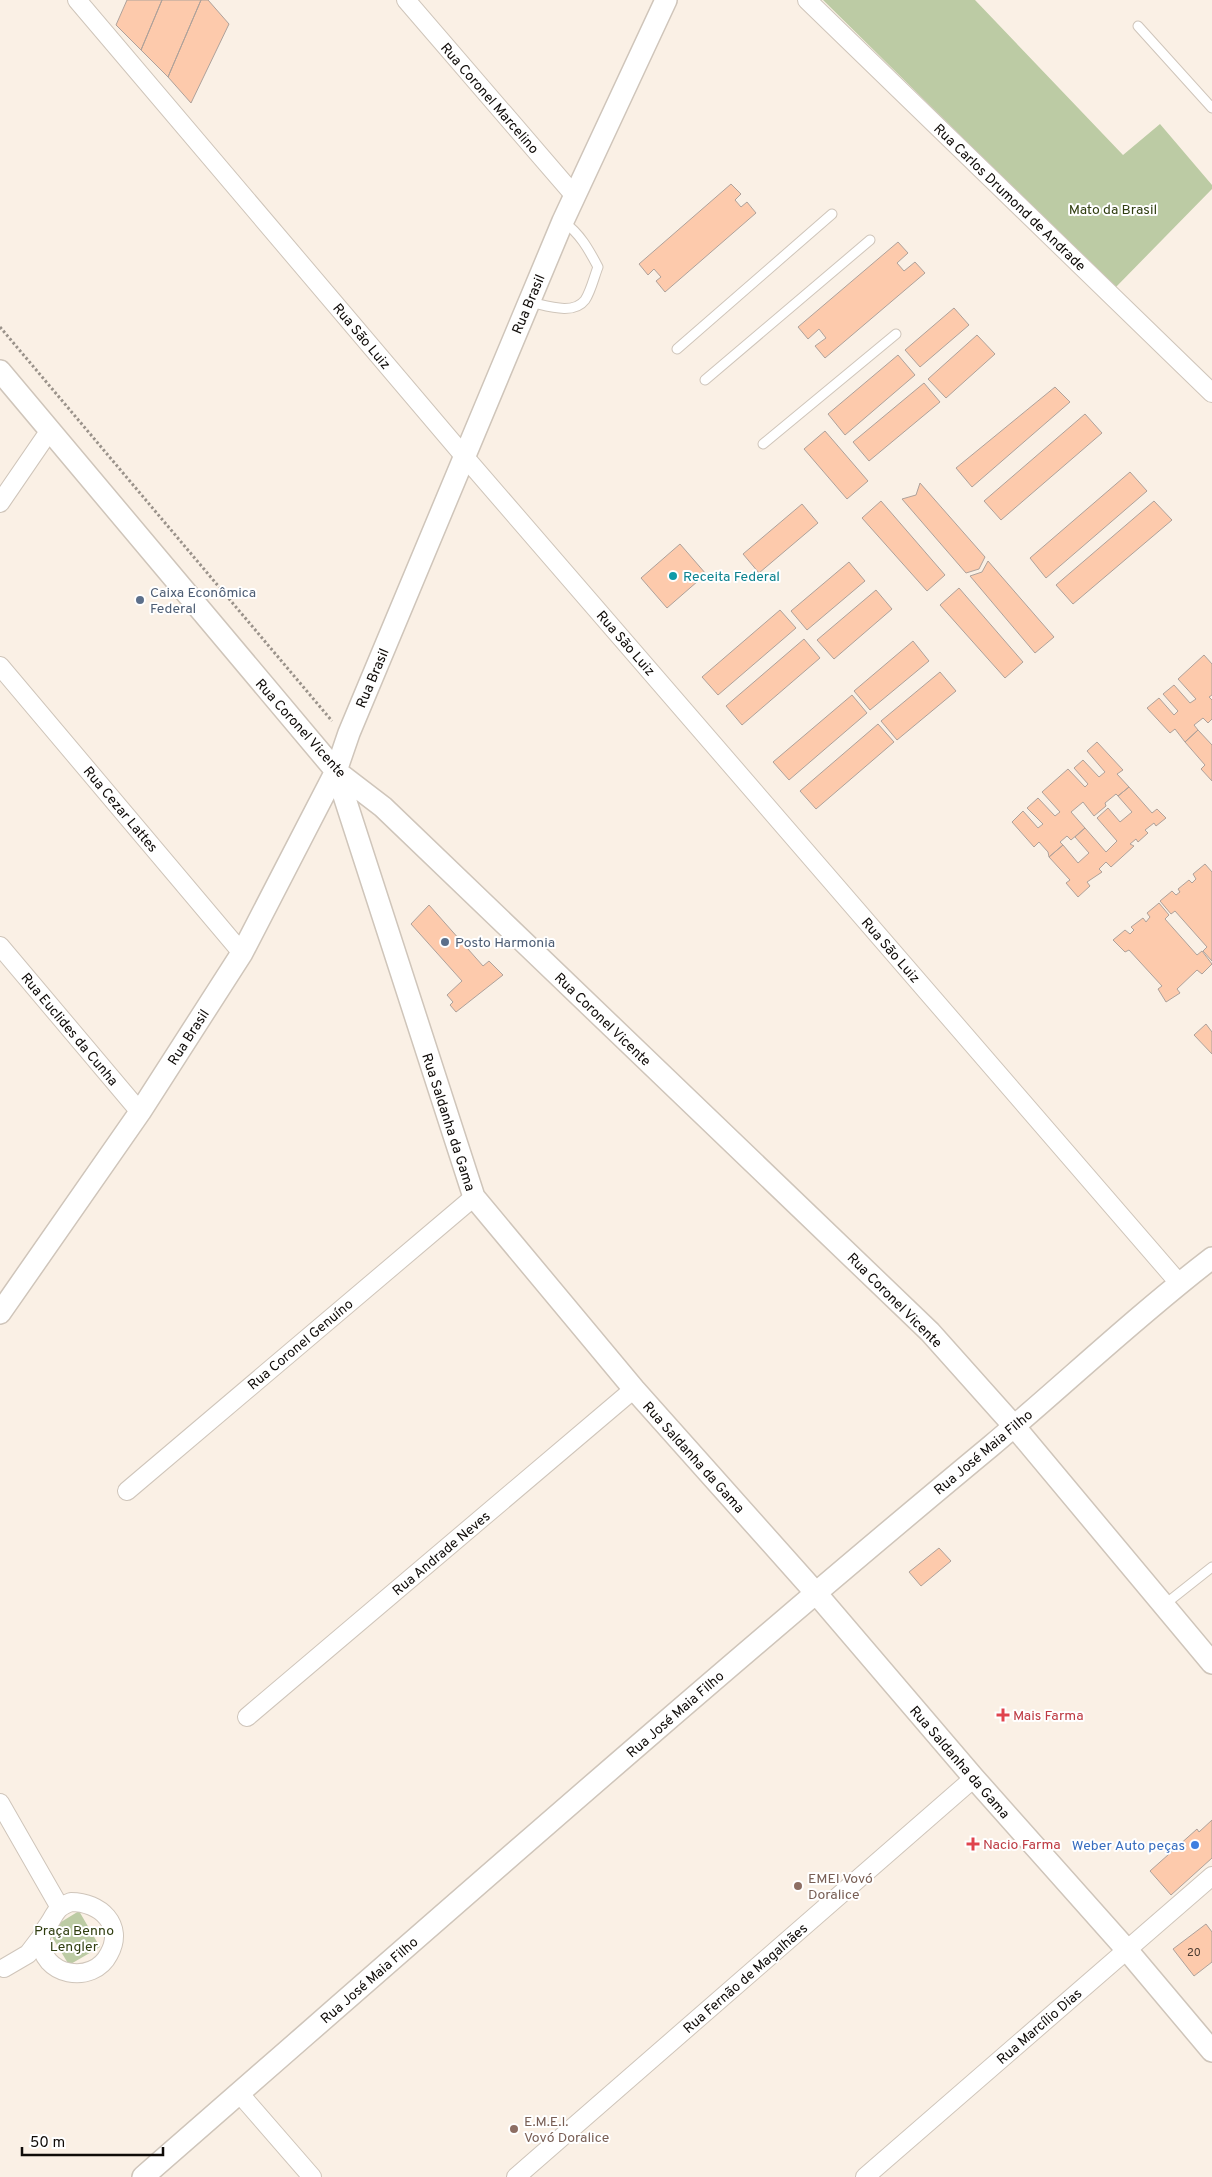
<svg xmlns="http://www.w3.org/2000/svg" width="1212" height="2177" viewBox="0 0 1212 2177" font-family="Overpass,sans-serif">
	<rect width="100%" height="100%" fill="#faf0e5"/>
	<path fill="#bccba4" d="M 823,0 L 975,0 L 1123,155 L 1160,124 L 1212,185 L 1212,189 L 1115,288 Z
		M 79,1911 L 100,1947 L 69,1965 L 48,1930 Z"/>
	<path fill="#fdcaac" stroke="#aea19a" d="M 127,0 L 162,0 L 141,50 L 116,25 Z
		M 162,0 L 201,0 L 168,77 L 141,50 Z
		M 201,0 L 208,0 L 229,24 L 191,103 L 168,77 Z
		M 731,184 L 741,194 L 735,200 L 741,207 L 747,202 L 756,213 L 665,292 L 656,281 L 661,277 L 654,269 L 648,275 L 639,264 Z
		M 898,242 L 908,253 L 897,263 L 904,271 L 915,262 L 925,273 L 825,358 L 815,346 L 826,338 L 819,329 L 808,339 L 798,327 Z
		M 954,308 L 969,325 L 920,367 L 905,350 Z
		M 977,335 L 995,354 L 946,398 L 928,379 Z
		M 898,355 L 915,375 L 845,435 L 828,414 Z
		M 924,383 L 940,402 L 869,461 L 853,442 Z
		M 1055,387 L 1070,402 L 972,487 L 956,468 Z
		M 1085,414 L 1102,433 L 1001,520 L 984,501 Z
		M 825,431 L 868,481 L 847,499 L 804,449 Z
		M 1130,472 L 1147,491 L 1046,578 L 1030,558 Z
		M 920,483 L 985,557 L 979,569 L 966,573 L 902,499 L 916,495 Z
		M 881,501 L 945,575 L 927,591 L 862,518 Z
		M 1154,501 L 1172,520 L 1073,604 L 1056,585 Z
		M 802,504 L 818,523 L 759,573 L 743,554 Z
		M 680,544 L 706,574 L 667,608 L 641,578 Z
		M 988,561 L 1054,637 L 1035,653 L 970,576 L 982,572 Z
		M 849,562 L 865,581 L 807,630 L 791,611 Z
		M 959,588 L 1023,662 L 1005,678 L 940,605 Z
		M 876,590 L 892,609 L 834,659 L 817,640 Z
		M 780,610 L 796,628 L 718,695 L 702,677 Z
		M 804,639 L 820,658 L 742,725 L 726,706 Z
		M 913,641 L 929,661 L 870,710 L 854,691 Z
		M 1204,655 L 1212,664 L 1212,695 L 1209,697 L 1212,700 L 1212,719 L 1208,723 L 1203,718 L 1194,725 L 1198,730 L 1185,742 L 1175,729 L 1170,733 L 1147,708 L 1159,698 L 1174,715 L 1178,711 L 1163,694 L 1174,685 L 1190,703 L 1196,699 L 1178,679 Z
		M 940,672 L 956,691 L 897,740 L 881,721 Z
		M 852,695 L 867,713 L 789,780 L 773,762 Z
		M 878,724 L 894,742 L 816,809 L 800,791 Z
		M 1198,730 L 1212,745 L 1212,781 L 1201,769 L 1205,765 L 1185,742 Z
		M 1097,742 L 1123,770 L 1117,774 L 1129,787 L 1118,796 L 1116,794 L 1105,803 L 1106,806 L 1094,816 L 1083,802 L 1071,812 L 1085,828 L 1071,840 L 1067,836 L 1060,842 L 1063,845 L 1049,857 L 1048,852 L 1039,842 L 1034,847 L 1012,822 L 1023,811 L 1038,828 L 1043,824 L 1027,808 L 1038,798 L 1055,816 L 1060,812 L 1042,792 L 1068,769 L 1085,787 L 1088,784 L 1074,768 L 1083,760 L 1099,777 L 1105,772 L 1087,751 Z
		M 1129,787 L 1152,813 L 1157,809 L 1166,818 L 1156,826 L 1154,823 L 1145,830 L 1148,833 L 1138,842 L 1136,839 L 1130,844 L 1134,846 L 1111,867 L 1106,862 L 1099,869 L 1102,872 L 1087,882 L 1090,886 L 1078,897 L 1066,883 L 1070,880 L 1049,857 L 1063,845 L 1078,863 L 1089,853 L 1075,837 L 1085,828 L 1106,852 L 1117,841 L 1097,818 L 1108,808 L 1120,822 L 1132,812 L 1118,796 Z
		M 1205,864 L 1212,872 L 1212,961 L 1203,951 L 1207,947 L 1175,911 L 1171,914 L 1160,901 L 1172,891 L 1176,895 L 1180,892 L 1178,889 L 1189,880 L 1192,883 L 1196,879 L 1193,874 Z
		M 1159,903 L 1169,915 L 1165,919 L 1197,955 L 1202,951 L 1212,964 L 1202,974 L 1197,970 L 1177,989 L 1180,993 L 1166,1002 L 1158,989 L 1162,986 L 1129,950 L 1125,952 L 1113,940 L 1125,930 L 1130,934 L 1134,930 L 1131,927 L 1143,918 L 1146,922 L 1150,917 L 1147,913 Z
		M 429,905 L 483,966 L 489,961 L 503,975 L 456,1012 L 450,1005 L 453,1002 L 447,995 L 462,981 L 411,924 Z
		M 1206,1024 L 1212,1032 L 1212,1054 L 1194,1035 Z
		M 939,1548 L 951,1561 L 921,1586 L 909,1572 Z
		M 1212,1820 L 1212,1858 L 1171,1895 L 1150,1871 L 1197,1829 L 1199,1832 Z
		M 1206,1924 L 1212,1932 L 1212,1962 L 1194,1976 L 1173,1949 Z"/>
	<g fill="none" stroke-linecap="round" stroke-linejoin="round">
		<defs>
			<path id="service" d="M 1138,26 L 1212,108
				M 529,302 C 545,305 573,316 585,300 C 591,291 594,277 598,267 C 588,248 580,234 564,222
				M 677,349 L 832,214
				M 705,380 L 870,240
				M 763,444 L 896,334
				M 1164,1605 L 1212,1567"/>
			<path id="minor" d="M 77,0 L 464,456 L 1179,1283
				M 406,0 L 574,195
				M 807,0 L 1212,393
				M 0,503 L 50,430
				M 0,666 L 242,953
				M 0,946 L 140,1112
				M 127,1491 L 474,1197
				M 247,1717 L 634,1389
				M 0,1803 L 59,1906
				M 71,1902 C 100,1902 125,1925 109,1954 C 93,1986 40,1976 41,1939 C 41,1933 47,1927 50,1922 C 57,1910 58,1907 71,1902 Z
				M 4,1968 L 28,1954 L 41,1937
				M 239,2093 L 312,2177
				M 516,2177 L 974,1778
				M 865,2177 L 1212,1876"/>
			<path id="tertiary" d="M 0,371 L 336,771 L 383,807 L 930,1332 L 1014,1426 L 1212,1663
				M 336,771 L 474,1197 L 634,1389 L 815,1592 L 974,1778 L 1127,1950 L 1212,2051
				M 0,1313 L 140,1112 L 242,953 L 336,771 L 349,733 L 563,221 L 666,0
				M 143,2177 C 424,1932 704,1684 991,1446 C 1065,1384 1135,1317 1212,1258"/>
		</defs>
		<use href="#service" stroke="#cfc5ba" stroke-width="11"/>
		<use href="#minor" stroke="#cfc5ba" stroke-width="20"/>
		<use href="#tertiary" stroke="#cfc5ba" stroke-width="24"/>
		<path stroke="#9a928a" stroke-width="3" stroke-dasharray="2.5 2.5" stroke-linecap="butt" d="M 0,327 L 332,721"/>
		<use href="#service" stroke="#fff" stroke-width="9"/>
		<use href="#minor" stroke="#fff" stroke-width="18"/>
		<use href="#tertiary" stroke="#fff" stroke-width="21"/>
	</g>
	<circle fill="#0f9aa8" stroke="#fff" stroke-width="2" cx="673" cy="576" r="5"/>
	<g fill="#5c6f8a" stroke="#fff" stroke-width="2">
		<circle cx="140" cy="600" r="5"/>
		<circle cx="445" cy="942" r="5"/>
	</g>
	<g fill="#e0444e" stroke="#fff" stroke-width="2">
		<path d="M1000.5 1707.5h5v5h5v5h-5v5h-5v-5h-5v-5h5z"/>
		<path d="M970.5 1836.5h5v5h5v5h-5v5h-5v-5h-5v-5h5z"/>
	</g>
	<circle fill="#3f7fe0" stroke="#fff" stroke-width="2" cx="1195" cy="1845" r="5"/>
	<g fill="#8d6e63" stroke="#fff" stroke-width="2">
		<circle cx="798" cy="1886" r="5"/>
		<circle cx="514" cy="2129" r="5"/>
	</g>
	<g text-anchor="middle" stroke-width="4" stroke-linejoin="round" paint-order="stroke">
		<g font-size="11" fill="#4a3b31">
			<text x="1194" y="1956">20</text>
		</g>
		<g font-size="14" fill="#0f0b08" stroke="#fff">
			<text transform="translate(490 98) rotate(49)" y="5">Rua Coronel Marcelino</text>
			<text transform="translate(1010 197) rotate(44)" y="5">Rua Carlos Drumond de Andrade</text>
			<text transform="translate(528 304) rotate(-67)" y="5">Rua Brasil</text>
			<text transform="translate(362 336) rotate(50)" y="5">Rua São Luiz</text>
			<text transform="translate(626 643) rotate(49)" y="5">Rua São Luiz</text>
			<text transform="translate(372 678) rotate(-67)" y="5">Rua Brasil</text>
			<text transform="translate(301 728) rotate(48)" y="5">Rua Coronel Vicente</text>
			<text transform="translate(121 809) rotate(50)" y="5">Rua Cezar Lattes</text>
			<text transform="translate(891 950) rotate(49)" y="5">Rua São Luiz</text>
			<text transform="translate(603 1019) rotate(44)" y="5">Rua Coronel Vicente</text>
			<text transform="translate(70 1029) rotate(50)" y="5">Rua Euclides da Cunha</text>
			<text transform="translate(188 1037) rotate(-57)" y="5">Rua Brasil</text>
			<text transform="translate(449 1122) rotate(72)" y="5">Rua Saldanha da Gama</text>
			<text transform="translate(895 1300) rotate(45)" y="5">Rua Coronel Vicente</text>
			<text transform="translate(300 1344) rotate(-40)" y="5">Rua Coronel Genuíno</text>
			<text transform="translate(983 1452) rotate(-40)" y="5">Rua José Maia Filho</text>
			<text transform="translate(694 1457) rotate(48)" y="5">Rua Saldanha da Gama</text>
			<text transform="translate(441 1553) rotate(-40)" y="5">Rua Andrade Neves</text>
			<text transform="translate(675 1714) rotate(-41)" y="5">Rua José Maia Filho</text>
			<text transform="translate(960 1762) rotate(49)" y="5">Rua Saldanha da Gama</text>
			<text transform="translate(745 1978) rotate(-41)" y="5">Rua Fernão de Magalhães</text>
			<text transform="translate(369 1980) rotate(-41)" y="5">Rua José Maia Filho</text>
			<text transform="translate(1039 2026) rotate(-41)" y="5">Rua Marcílio Dias</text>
		</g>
		<g font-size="14" fill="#303e10" stroke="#fff">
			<text x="1113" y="214">Mato da Brasil</text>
			<text x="74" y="1935">Praça Benno<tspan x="74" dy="16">Lengler</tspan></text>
		</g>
		<g font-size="14" fill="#0d838f" stroke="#fff" text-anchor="start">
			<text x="683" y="581">Receita Federal</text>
		</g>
		<g font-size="14" fill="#4e5e75" stroke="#fff" text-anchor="start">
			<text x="150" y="597">Caixa Econômica<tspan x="150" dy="16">Federal</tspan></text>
			<text x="455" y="947">Posto Harmonia</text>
		</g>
		<g font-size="14" fill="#be3a42" stroke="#fff" text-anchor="start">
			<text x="1013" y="1720">Mais Farma</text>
			<text x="983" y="1849">Nacio Farma</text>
		</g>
		<g font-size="14" fill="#366cbe" stroke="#fff" text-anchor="end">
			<text x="1185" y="1850">Weber Auto peças</text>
		</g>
		<g font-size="14" fill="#785e54" stroke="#fff" text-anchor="start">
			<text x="808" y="1883">EMEI Vovó<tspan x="808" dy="16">Doralice</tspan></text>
			<text x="524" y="2126">E.M.E.I.<tspan x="524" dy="16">Vovó Doralice</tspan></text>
		</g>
	</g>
	<path d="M22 2147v8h141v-8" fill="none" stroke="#0f0b08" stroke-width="2.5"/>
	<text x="30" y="2147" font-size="15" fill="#0f0b08" stroke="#ffffff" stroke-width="4" paint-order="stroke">50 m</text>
</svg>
